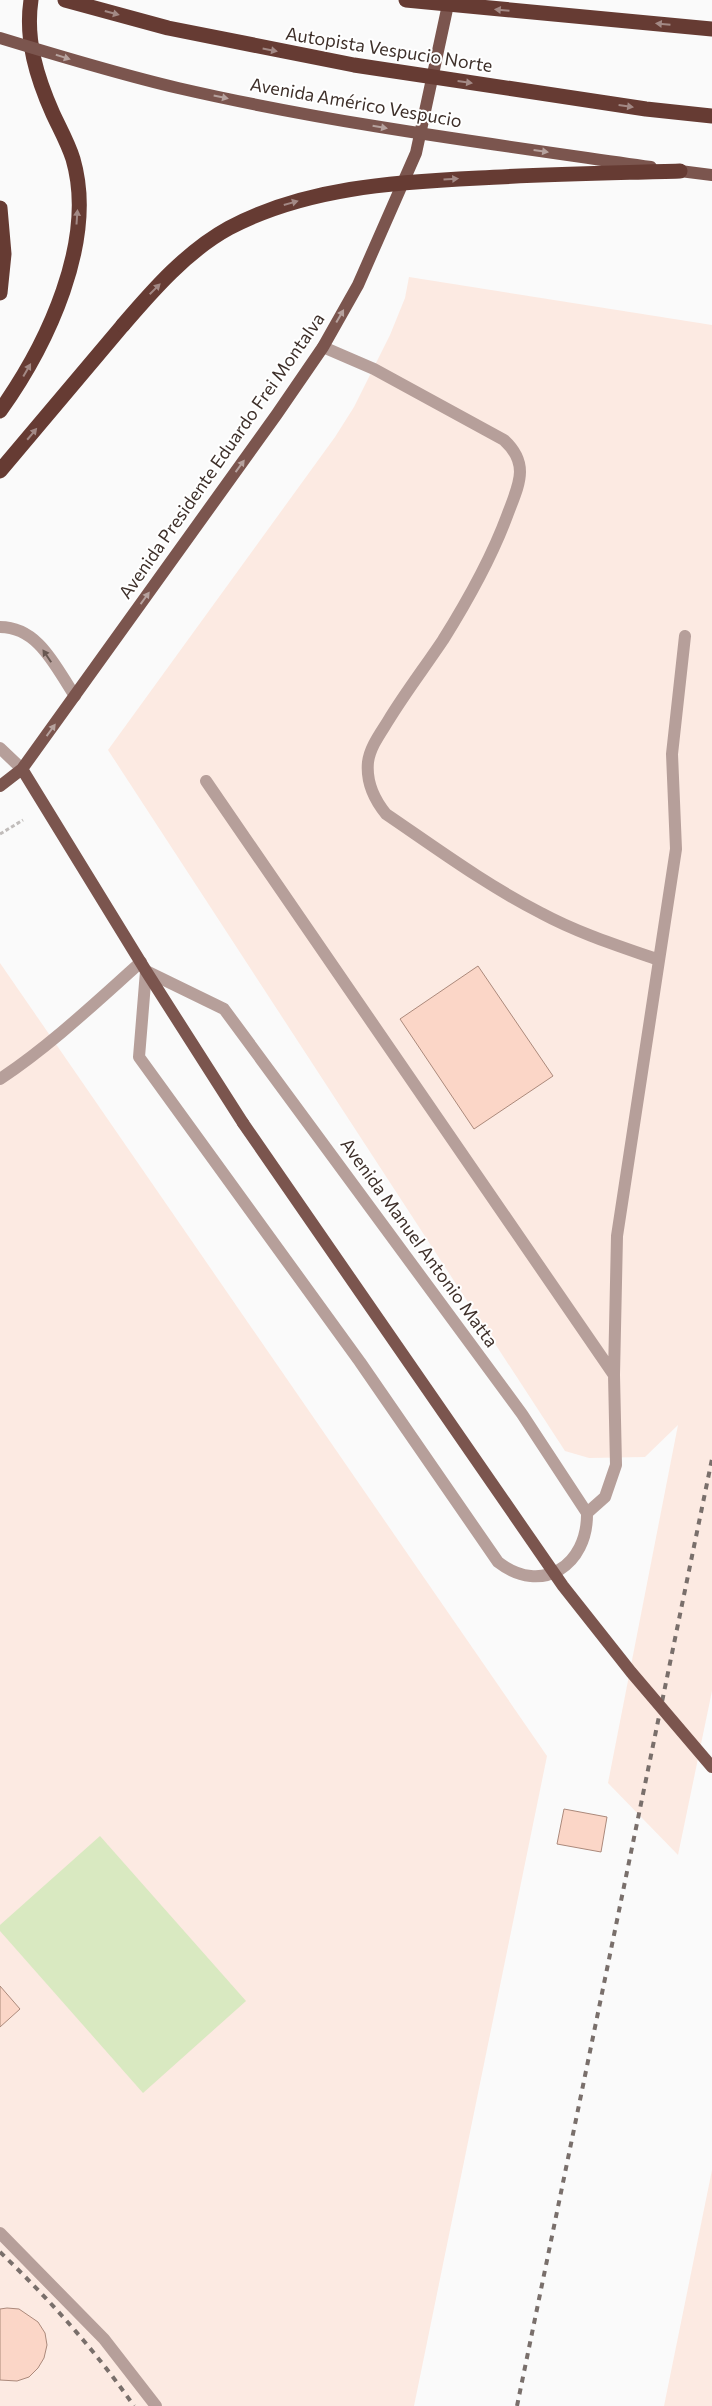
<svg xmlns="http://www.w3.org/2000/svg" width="712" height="2406" viewBox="0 0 712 2406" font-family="Commissioner,sans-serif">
	<rect width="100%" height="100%" fill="#fafafa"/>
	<path fill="#fceae2" d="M 409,277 L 712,325 L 712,1691 L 678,1855 L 608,1783 L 678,1425 L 645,1457 L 589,1458 L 565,1451 L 108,750 L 335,437 L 354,407 L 390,335 L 405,298 Z
		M 0,963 L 547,1756 L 414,2406 L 0,2406 Z
		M 712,2170 L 712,2406 L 664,2406 Z"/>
	<path fill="#d9e9c1" d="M 100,1836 L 246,2001 L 143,2093 L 0,1931 L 0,1925 Z"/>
	<path fill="#fbd6c7" stroke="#ab897b" d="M 478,966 L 553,1076 L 474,1129 L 400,1019 Z
		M 564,1809 L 607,1817 L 601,1852 L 557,1844 Z
		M 0,1986 L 20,2009 L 0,2027 Z
		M 7,2308 L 19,2309 L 38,2322 L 45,2333 L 47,2345 L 44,2358 L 38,2368 L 29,2377 L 17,2381 L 0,2380 L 0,2309 Z"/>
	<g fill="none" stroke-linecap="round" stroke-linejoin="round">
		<path stroke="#c0bcba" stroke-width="3" stroke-dasharray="4 2.5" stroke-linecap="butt" d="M 0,834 L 23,820"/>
		<path stroke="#b69f9a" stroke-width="12" d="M 323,347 L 374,369 L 504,440 C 531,465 518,486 507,516 C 491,559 468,600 443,640 C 425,667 405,693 388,721 C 380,734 370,747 368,762 C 366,782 373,798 386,814 C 436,848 486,885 541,913 C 578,933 619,946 659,960
			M 0,627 C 39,627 56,668 75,696
			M 0,748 L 22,769
			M 206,781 L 614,1375
			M 146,971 L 224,1009 L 522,1414 L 587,1513 C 588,1565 542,1596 498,1562 L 360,1362 L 139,1057 Z
			M 0,1079 C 51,1045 95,1003 141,962
			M 587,1513 L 605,1497 L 616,1465 L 614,1375 L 617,1236 L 676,849 L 672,754 L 685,636
			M 0,2233 L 104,2339 L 156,2406"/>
		<path stroke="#7b554e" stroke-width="12" d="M 680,171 L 712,175
			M 22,769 L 146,971 L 243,1123
			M 0,786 L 22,769 L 277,414 L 323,347 L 358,285 L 416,153 L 449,0"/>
		<path stroke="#663b33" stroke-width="15" d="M 0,208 L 4,254 L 0,293
			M 0,411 C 47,345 97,241 73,159 C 68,143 60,129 53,114 C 37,78 25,40 31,0
			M 0,471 L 123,325"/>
		<path stroke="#796f6b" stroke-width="4" stroke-dasharray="6 6" stroke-linecap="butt" d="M 0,2252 C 49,2299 95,2350 134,2406
			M 517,2406 L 712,1459"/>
		<path stroke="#7b554e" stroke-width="12" d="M 0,38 C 59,56 118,74 178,88 C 334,124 493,144 651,167
			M 243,1123 L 563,1586 L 631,1672 L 712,1767"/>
		<path stroke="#663b33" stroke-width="15" d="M 65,0 L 168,28 L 354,65 L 646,109 L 712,116
			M 406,0 L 712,29
			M 123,325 C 153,290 187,251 229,228 C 304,188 394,182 479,178 C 546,174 613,173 680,171"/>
	</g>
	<defs><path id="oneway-solid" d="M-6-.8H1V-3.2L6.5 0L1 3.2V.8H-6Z" transform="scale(1.25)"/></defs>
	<g fill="#a38985">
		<use href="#oneway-solid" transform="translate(502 10) rotate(-175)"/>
		<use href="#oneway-solid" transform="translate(112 13) rotate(15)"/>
		<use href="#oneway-solid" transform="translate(663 24) rotate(-175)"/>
		<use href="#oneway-solid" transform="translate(270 50) rotate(11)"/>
		<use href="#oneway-solid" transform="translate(465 82) rotate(8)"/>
		<use href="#oneway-solid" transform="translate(626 106) rotate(8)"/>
		<use href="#oneway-solid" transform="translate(451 179) rotate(-4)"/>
		<use href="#oneway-solid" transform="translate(291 203) rotate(-16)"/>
		<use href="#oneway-solid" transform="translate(77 217) rotate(-86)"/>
		<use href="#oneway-solid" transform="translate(155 289) rotate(-45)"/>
		<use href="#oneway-solid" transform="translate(27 370) rotate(-60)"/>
		<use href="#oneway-solid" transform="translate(32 434) rotate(-50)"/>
	</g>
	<g fill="#b6a29e">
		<use href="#oneway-solid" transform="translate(63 57) rotate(17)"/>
		<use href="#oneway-solid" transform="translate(221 97) rotate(12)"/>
		<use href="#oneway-solid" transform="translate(380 127) rotate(10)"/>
		<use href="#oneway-solid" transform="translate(541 151) rotate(8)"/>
		<use href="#oneway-solid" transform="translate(340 316) rotate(-60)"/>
		<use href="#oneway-solid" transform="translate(240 466) rotate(-54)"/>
		<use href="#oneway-solid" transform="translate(145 598) rotate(-54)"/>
		<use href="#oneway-solid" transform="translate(51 730) rotate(-54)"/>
	</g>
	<use fill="#685751" href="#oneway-solid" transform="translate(47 656) rotate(-124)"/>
	<g text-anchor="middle" stroke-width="4" stroke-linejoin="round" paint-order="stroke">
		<g font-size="18" fill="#3e302a" stroke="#fff">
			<text transform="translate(389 50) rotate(9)" y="6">Autopista Vespucio Norte</text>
			<text transform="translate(356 103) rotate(10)" y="6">Avenida Américo Vespucio</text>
			<text transform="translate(222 456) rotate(-55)" y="6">Avenida Presidente Eduardo Frei Montalva</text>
			<text transform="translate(419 1243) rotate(54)" y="6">Avenida Manuel Antonio Matta</text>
		</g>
	</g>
</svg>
